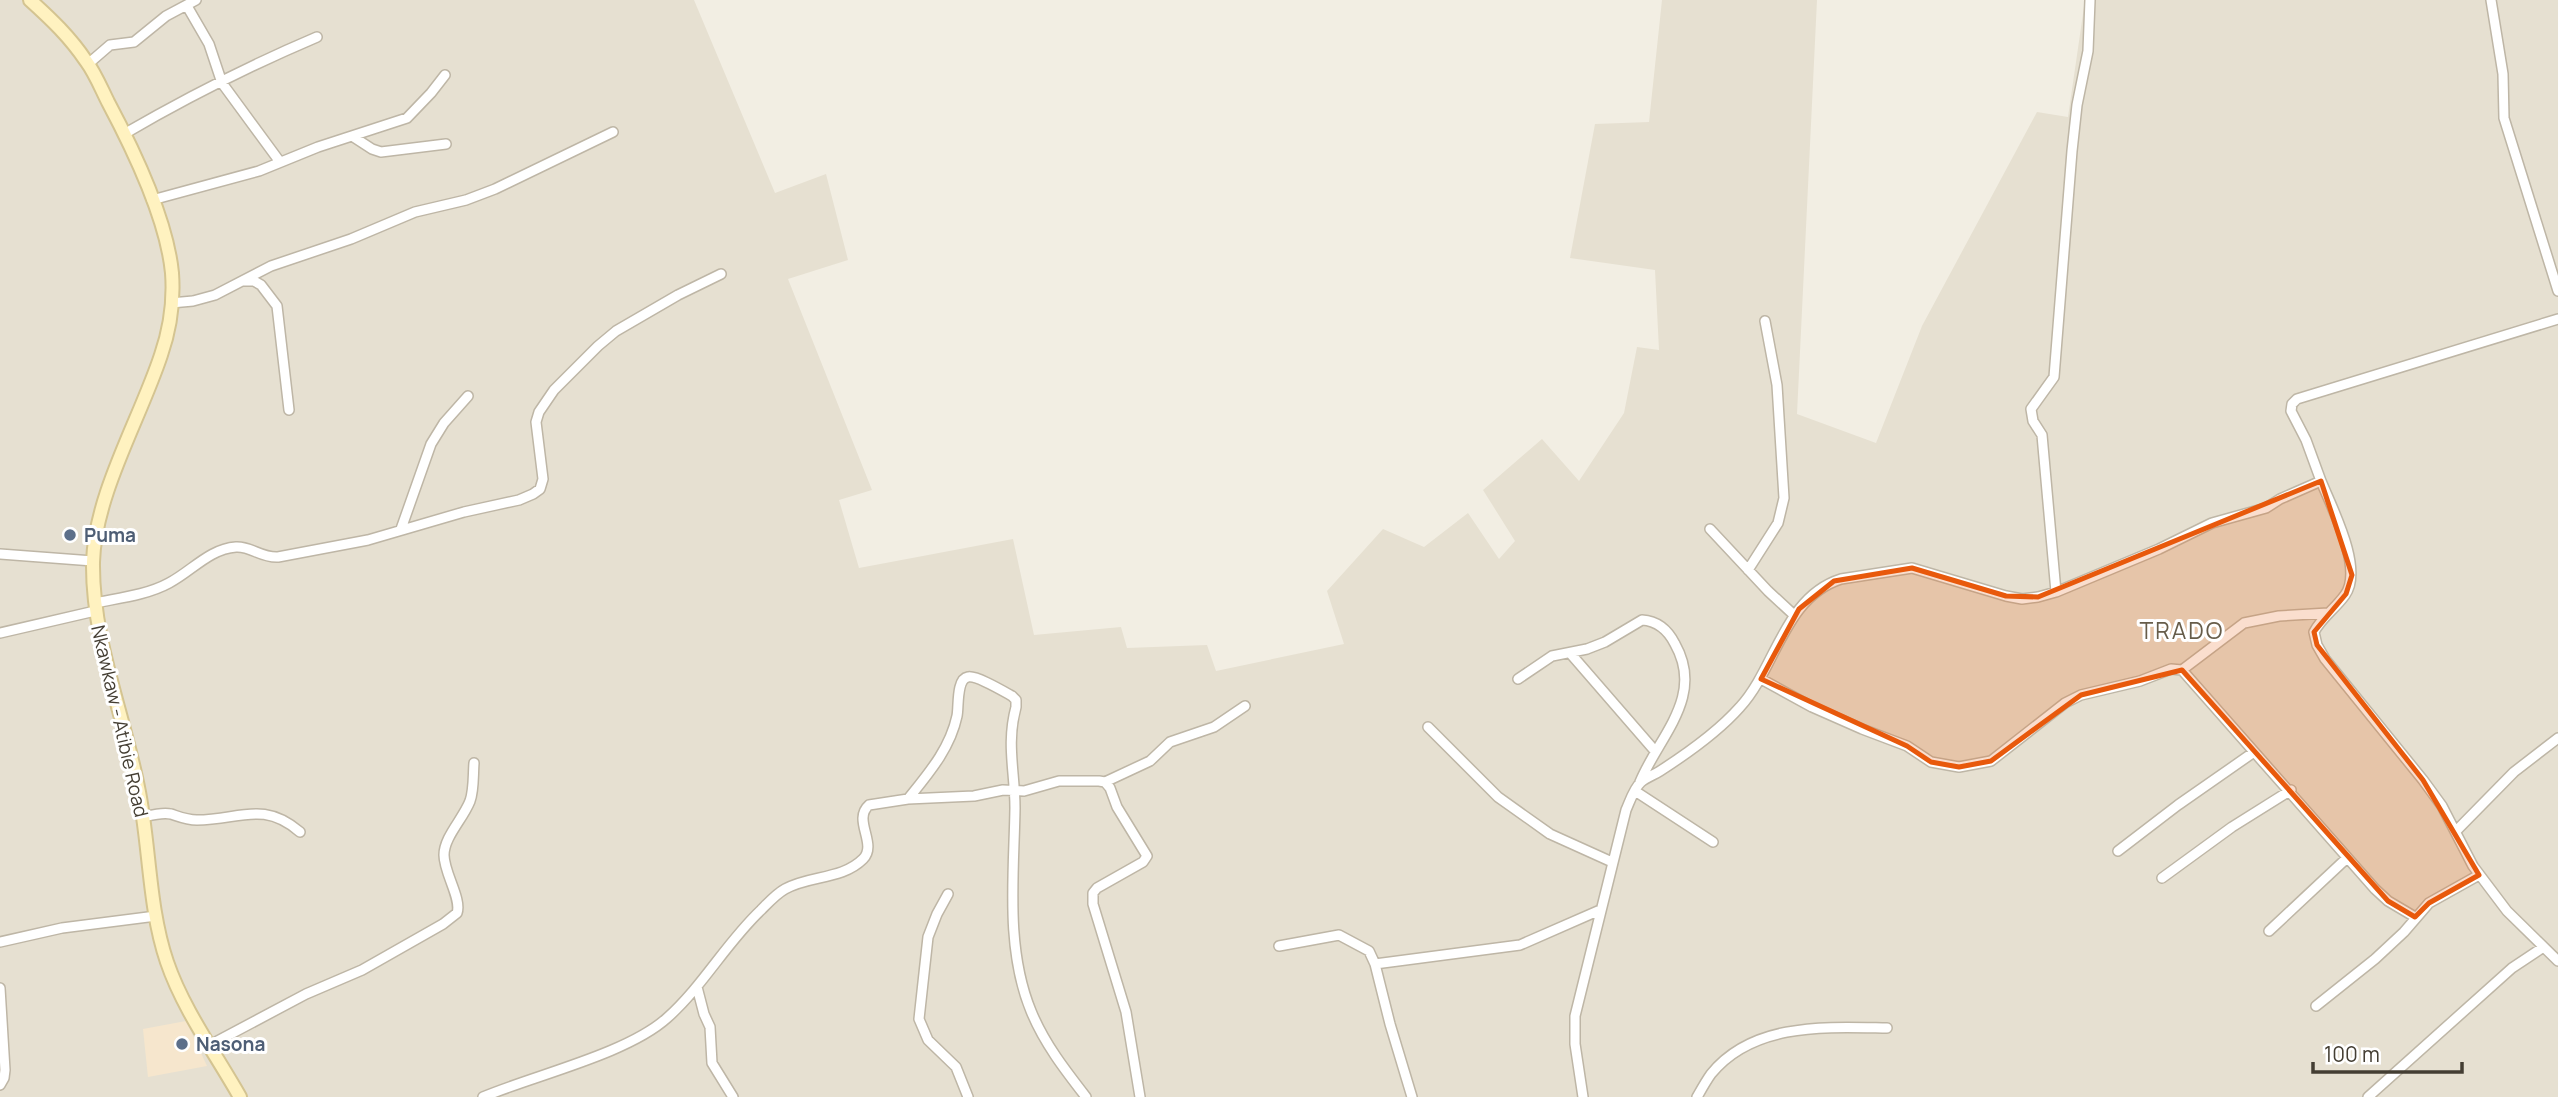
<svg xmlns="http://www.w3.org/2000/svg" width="2558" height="1097" viewBox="0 0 2558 1097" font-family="Manrope,sans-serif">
	<rect width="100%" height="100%" fill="#f2eee3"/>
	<path fill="#e6e0d1" d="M 0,0 L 694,0 L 775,193 L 826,174 L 848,260 L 788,279 L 872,490 L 839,500 L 859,568 L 1013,539 L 1034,635 L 1121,627 L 1127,648 L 1207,645 L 1216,671 L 1344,644 L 1327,591 L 1383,529 L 1424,547 L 1468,513 L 1499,559 L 1515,541 L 1483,490 L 1542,439 L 1579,481 L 1624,413 L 1637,347 L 1659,350 L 1655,270 L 1570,258 L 1595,124 L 1649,122 L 1662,0 L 1817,0 L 1797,414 L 1876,443 L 1922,326 L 2037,112 L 2068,117 L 2085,0 L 2558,0 L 2558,1097 L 0,1097 Z"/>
	<path fill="#f6e6cd" d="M 186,1021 L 207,1066 L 148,1077 L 143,1029 Z"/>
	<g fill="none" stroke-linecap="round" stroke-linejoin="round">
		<defs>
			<path id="minor" d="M 2491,0 L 2503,74 L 2504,118 L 2558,291
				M 187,6 L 209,44 L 222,83 L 280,162
				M 88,64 L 110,45 L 134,42 L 166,16 L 196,0
				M 124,134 C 186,98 251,65 317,37
				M 352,136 L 372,149 L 381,152 L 446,144
				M 152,200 L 259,171 L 318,147 L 407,118 L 431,93 L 445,75
				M 245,281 L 254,281 L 261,285 L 277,306 L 289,410
				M 171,303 L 193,301 L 215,295 L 271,266 L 351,239 L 415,212 L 466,200 L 495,189 L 613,132
				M 2321,481 L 2306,440 L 2291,411 L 2292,404 L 2297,399 L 2558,319
				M 401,529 L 431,444 L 444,423 L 468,396
				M 1710,529 L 1768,591 L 1794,615
				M 0,554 L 93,561
				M 1748,570 L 1778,523 L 1784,498 L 1777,385 L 1765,321
				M 2056,592 L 2042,435 L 2033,421 L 2031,409 L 2054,377 L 2072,151 L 2077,105 L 2088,51 L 2090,0
				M 95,603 C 119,598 147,595 169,583 C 192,571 209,549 236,547 C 251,546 261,558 278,557 L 368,540 L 464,512 L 519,500 L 533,494 L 540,489 L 543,479 L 536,422 L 539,412 L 554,390 L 598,346 L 616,331 L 678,295 L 721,274
				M 0,633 L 95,611
				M 1570,653 L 1655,751
				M 2182,670 L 2375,889 L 2388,901 L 2415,917
				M 1518,679 L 1552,656 L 1587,649 L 1605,642 L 1642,620 C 1658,621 1668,630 1675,644 C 1705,697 1659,736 1640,782
				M 1761,679 L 1812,707 L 1862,729 L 1907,746 L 1931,762 L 1959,767 L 1991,761 L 2065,703 L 2081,695 L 2140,681 L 2171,669 L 2182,670 L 2244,623 L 2279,616 L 2328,613
				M 1428,727 L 1498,797 L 1550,834 L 1612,862
				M 1105,782 L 1150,761 L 1170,742 L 1214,727 L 1245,706
				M 1635,791 L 1713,842
				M 908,799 C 928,774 950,749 957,716 C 959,707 956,679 968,677 C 976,675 1003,691 1012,696 L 1016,700 L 1016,707 C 1006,744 1015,772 1015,808 C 1014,874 1005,948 1031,1011 C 1044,1043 1065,1070 1086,1097
				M 144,817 C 152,815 162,812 171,814 C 180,817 187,820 197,820 C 239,820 263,800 300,832
				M 2456,831 L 2514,772 L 2558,738
				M 2118,851 L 2178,805 L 2254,752
				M 2162,878 L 2232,827 L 2291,790
				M 948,894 L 937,914 L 928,937 L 919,1019 L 928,1040 L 956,1067 L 968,1097
				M 2269,931 L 2347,858
				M 0,942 L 62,928 L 156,916
				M 1279,946 L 1339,935 L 1369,951 L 1375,964 L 1390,1024 L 1412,1097
				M 1375,964 L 1520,945 L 1600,910
				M 697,987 L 704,1014 L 710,1027 L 712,1063 L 733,1097
				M 0,988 L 5,1070 L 4,1078 L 0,1085
				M 2316,1006 L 2375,959 L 2404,932 L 2429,903 L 2479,875
				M 210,1045 L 306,994 L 362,970 L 443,924 L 457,913 C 462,899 444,873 444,855 C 444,837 463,819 470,801 C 474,790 473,776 474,763
				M 483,1097 C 535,1075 627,1054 667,1018 C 703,986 726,943 761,910 C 768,903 776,894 785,889 C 809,875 842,880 863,859 C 878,844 852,820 869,805 L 908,799 L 974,796 L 1003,790 L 1024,791 L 1059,781 L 1099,781 L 1105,782 L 1110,788 L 1117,807 L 1147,856 L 1143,862 L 1097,888 L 1093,893 L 1093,904 L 1126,1012 L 1140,1097
				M 1583,1097 L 1575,1044 L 1575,1016 L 1626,810 C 1630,801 1634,788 1641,782 C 1647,777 1654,775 1660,771 C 1688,753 1718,732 1740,707 C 1776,668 1784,597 1841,579 L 1912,568 L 2006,596 L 2022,599 L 2038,597 L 2056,592 L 2159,549 L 2212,523 L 2266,508 L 2280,499 L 2321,481 C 2332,508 2364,569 2345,595 C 2335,609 2322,617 2314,632 L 2317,645 L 2325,659 L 2423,780 L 2442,806 L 2473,866 L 2507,911 L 2558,961
				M 1697,1097 C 1701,1090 1706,1081 1711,1074 C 1753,1022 1827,1027 1887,1028
				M 2368,1097 L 2512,968 L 2542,948"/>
			<path id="secondary" d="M 30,0 C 51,19 70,37 86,61 C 95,73 101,88 108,102 C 133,149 167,220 172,273 C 174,300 170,329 161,355 C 140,419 95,494 93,562 C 92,640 123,711 138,787 C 150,844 148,906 167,962 C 183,1009 215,1053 240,1097"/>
		</defs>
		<use href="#minor" stroke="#beb6a6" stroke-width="12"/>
		<use href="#secondary" stroke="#d4c491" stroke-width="16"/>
		<use href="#minor" stroke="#fff" stroke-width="9"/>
		<use href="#secondary" stroke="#fff2c0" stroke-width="12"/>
	</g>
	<path fill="#e8590c" fill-opacity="0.2" stroke="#e8590c" stroke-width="5" stroke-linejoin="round" d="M 2321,481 L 2352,575 L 2346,594 L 2314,632 L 2317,645 L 2423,780 L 2479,875 L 2429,903 L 2415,917 L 2388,901 L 2182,670 L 2081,695 L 1991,761 L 1959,767 L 1931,762 L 1907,746 L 1761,679 L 1799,609 L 1834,581 L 1912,568 L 2006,596 L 2038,597 Z"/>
	<g fill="#5c6f8a" stroke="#fff" stroke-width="2.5">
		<circle cx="70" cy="535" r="7"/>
		<circle cx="182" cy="1044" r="7"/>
	</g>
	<g text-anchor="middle" stroke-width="6" stroke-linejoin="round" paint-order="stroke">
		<g font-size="19" font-weight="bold" fill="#4e5e75" stroke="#fff" text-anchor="start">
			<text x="84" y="542">Puma</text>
			<text x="196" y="1051">Nasona</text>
		</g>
		<g font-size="19" fill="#443e33" stroke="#fff">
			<text transform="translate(120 721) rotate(77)" y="7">Nkawkaw - Atibie Road</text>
		</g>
		<g font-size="23" letter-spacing="2" fill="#675d4a" stroke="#fff">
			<text x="2182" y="639">TRADO</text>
		</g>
	</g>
	<path d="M2313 1062v10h149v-10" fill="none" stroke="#443e33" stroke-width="3.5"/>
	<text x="2324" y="1062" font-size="21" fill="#443e33" stroke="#ffffff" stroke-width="5" paint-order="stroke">100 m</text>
</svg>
